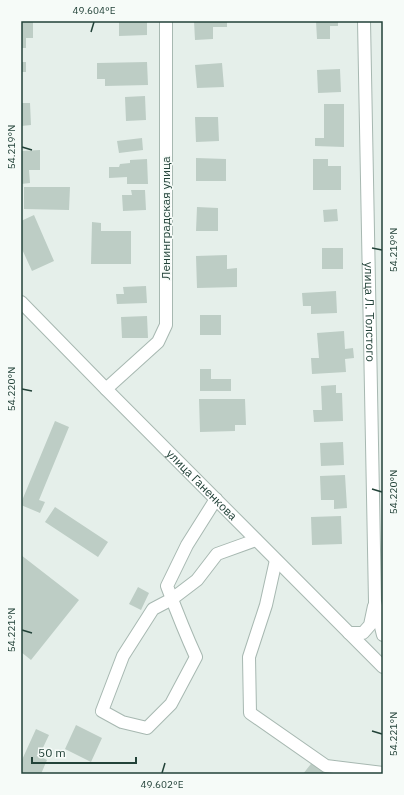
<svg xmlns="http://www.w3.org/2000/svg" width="404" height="795" font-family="'IBM Plex Sans',sans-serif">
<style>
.building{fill:#bdcdc5}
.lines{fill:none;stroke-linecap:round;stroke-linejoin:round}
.minor-casing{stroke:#a7b8b1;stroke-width:14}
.minor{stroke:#fff;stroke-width:12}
.ticks{fill:none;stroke:#224238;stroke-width:1.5}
.labels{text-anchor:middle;stroke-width:3;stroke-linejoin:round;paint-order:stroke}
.street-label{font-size:12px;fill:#224238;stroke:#f6fbf8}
.neatline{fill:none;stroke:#224238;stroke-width:1.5}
.ticks-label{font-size:10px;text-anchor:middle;fill:#224238}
</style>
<rect width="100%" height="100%" fill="#e5efea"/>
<path class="building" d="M21 21H33V38H26V48H21Z
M119 21H147V35L119 36Z
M194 21H227V27H213V39L195 40Z
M316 21H338V26H330V39H317Z
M21 62H26V72H21Z
M147 62 148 85 105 86V79H97V63Z
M222 63 224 87 197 88 195 65Z
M340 69 341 92 318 93 317 70Z
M145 96 146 120 126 121 125 97Z
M21 103H30L31 125 21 126Z
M324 104H344V147L315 146V138H324Z
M195 117H218L219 141 196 142Z
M142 138 143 150 119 153 117 141Z
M40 150V170H29L30 183 21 184V151Z
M196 158 226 159V181H196Z
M147 159 148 184H127V177L109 178V167H119L120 164 130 163V160Z
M313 159H328V166H341V190H313Z
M24 187H70L69 210 24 209Z
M131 190H145L146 210 123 211 122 195H132Z
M197 207 218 208V231H196Z
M337 209 338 221 324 222 323 210Z
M34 215 54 261 32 271 21 247V221Z
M92 222 101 223V231H131V264H91Z
M322 248H343V269H322Z
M227 255V269L237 268V287L197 288 196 256Z
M146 286 147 303 117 304 116 294H124L123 287Z
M336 291 337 313 311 314V306H303L302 293Z
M200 315H221V335H200Z
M147 316 148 338H122L121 317Z
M344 331 345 349 353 348 354 358 345 359 346 372 312 374 311 358H319L317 333Z
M200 369H211V379H231V391H200Z
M336 385V393H342L343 421 314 422 313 410H322L321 386Z
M199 399H245L246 425H235V431L200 432Z
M55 421 69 427 39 500 45 502 40 513 21 505V503Z
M343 442 344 465 321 466 320 443Z
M345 475 347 508 334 509V500H321L320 476Z
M55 507 108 542 98 557 45 522Z
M341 516 342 544 312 545 311 517Z
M21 555 79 600 31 660 21 652Z
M138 587 149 593 141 610 129 604Z
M76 725 102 738 91 762 65 749Z
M36 729 49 735 39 756 47 760 41 774H21V762Z
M314 760 331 774H303Z"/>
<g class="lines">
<defs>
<g id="minor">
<path id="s1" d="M364 21 375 602 383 635"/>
<path id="s2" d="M21 302 106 389 383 667"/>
<path d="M106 389 158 342 166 325V21"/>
<path d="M216 499 187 545 167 586C176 610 185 633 196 657L171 704 147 728 122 722 102 711 123 656 153 609 172 599 197 580 217 554 256 540"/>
<path d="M276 560 266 605 249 657 250 713 326 766 383 773"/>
<path d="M349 633H363L370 625 374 606"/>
</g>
</defs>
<use href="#minor" class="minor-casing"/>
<use href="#minor" class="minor"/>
</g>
<path class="ticks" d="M91 32 94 22M22 147 32 150M372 248 382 250M22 389 32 391M372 489 382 492M22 630 32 633M372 731 382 734M162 773 165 763"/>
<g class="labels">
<g class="street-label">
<text transform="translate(166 218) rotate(-90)" y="4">Ленинградская улица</text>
<text dy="4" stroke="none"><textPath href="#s1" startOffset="291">улица Л. Толстого</textPath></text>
<text dy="4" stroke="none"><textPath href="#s2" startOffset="257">улица Ганенкова</textPath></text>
</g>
</g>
<rect width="404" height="795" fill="none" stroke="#f6fbf8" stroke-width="44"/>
<path d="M32 757v6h104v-6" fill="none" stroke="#224238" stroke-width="2"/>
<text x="38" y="757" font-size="12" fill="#224238" stroke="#f6fbf8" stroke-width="3" paint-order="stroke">50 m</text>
<rect x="22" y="22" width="360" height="751" class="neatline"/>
<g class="ticks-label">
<text x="94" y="14">49.604°E</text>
<text transform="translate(11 147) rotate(-90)" y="4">54.219°N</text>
<text transform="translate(393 250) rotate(-90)" y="4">54.219°N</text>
<text transform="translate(11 389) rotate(-90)" y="4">54.220°N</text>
<text transform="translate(393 492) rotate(-90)" y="4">54.220°N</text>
<text transform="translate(11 630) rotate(-90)" y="4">54.221°N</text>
<text transform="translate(393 734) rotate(-90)" y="4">54.221°N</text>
<text x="162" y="788">49.602°E</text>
</g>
</svg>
